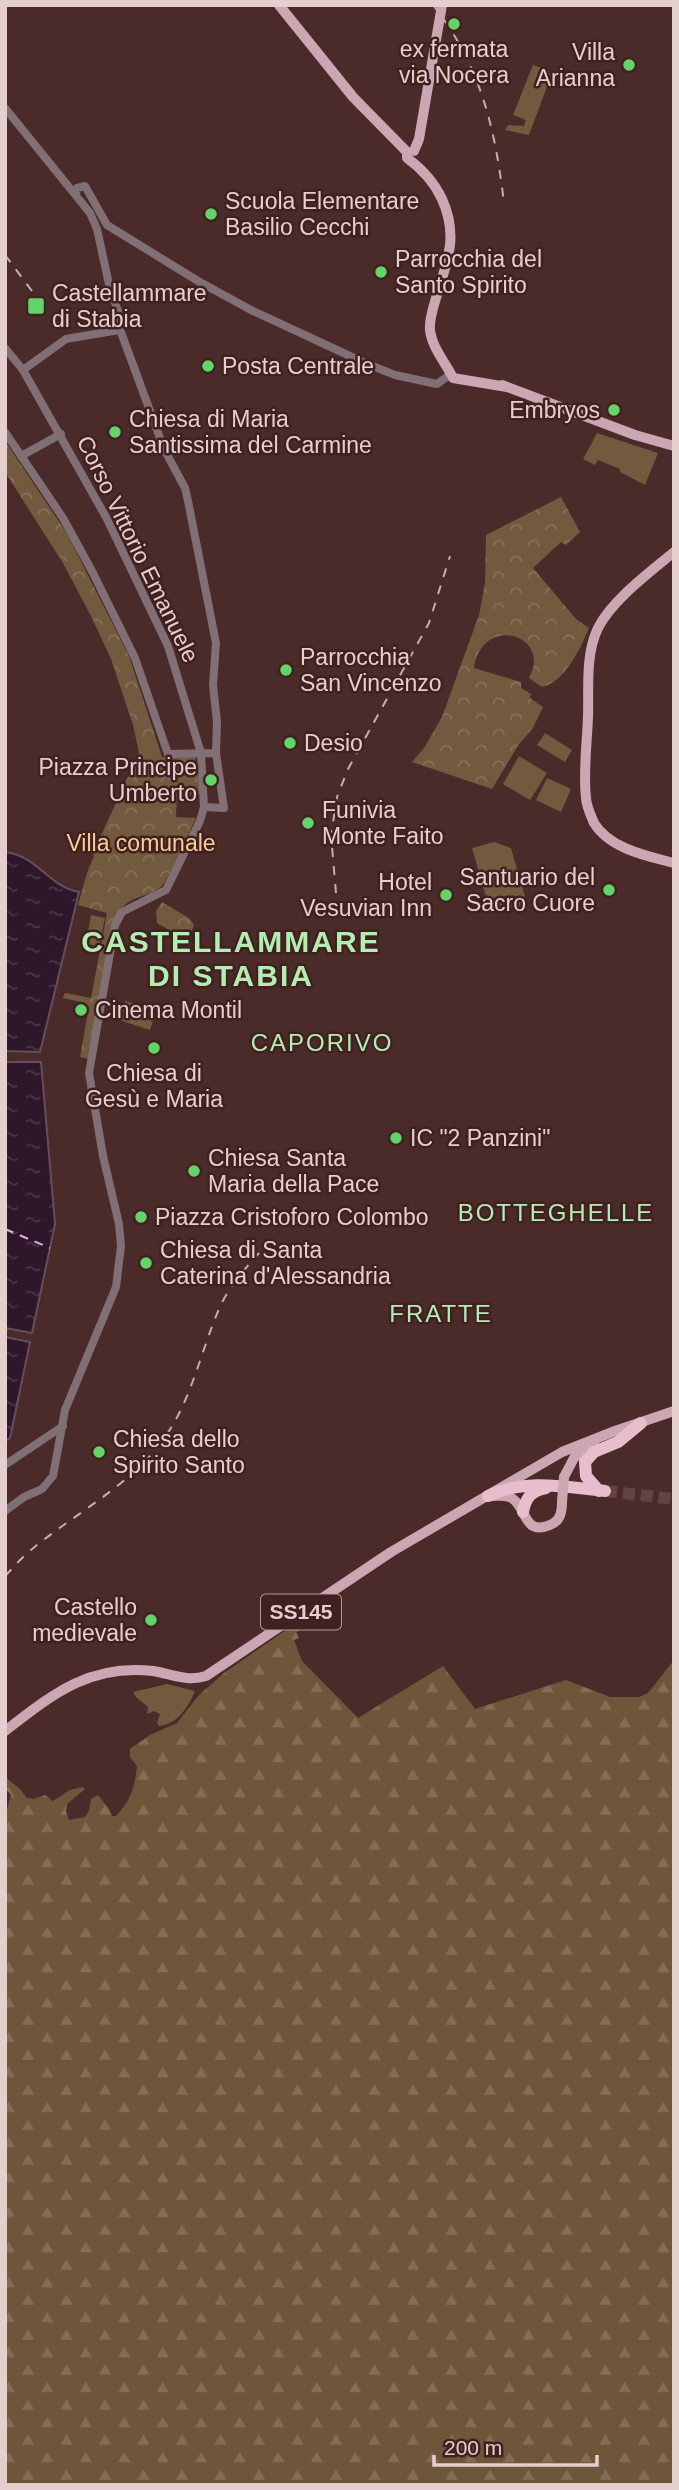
<svg xmlns="http://www.w3.org/2000/svg" width="679" height="2490" font-family="Helvetica,sans-serif">
<style>
.grass{fill:#725a3f}
.forest{fill:url(#forest-firs)}
.park{fill:url(#park-crowns)}
.water{fill:url(#water-ripples);stroke:#654e5c;stroke-width:2}
.lines{fill:none;stroke-linecap:round;stroke-linejoin:round}
.ferry{stroke:#e0add8;stroke-width:2;stroke-dasharray:9 7;stroke-linecap:butt}
.highway-tunnel{stroke:#624443;stroke-width:12;stroke-dasharray:12 6;stroke-linecap:butt}
.minor{stroke:#806f74;stroke-width:8}
.major{stroke:#cba7b3;stroke-width:10}
.highway{stroke:#e8bdcc;stroke-width:12}
.rail{stroke:#c5aead;stroke-width:2;stroke-dasharray:9 9;stroke-linecap:butt}
.major-bridge{stroke:#cba7b3;stroke-width:10}
.poi-dot{fill:#62d469;stroke:#402120;stroke-width:2.5}
.labels{text-anchor:middle;stroke-width:5;stroke-linejoin:round;paint-order:stroke}
.shield{fill:#402120;stroke:#b39b9a;stroke-width:2}
.shield-label{font-size:21px;font-weight:bold;fill:#e4cfce}
.poi-label{font-size:23px;fill:#e4cfce;stroke:#402120;text-anchor:start}
.street-label{font-size:23px;fill:#e4cfce;stroke:#402120}
.park-label{font-size:23px;fill:#f8cc99;stroke:#402120}
.neighbourhood-label{font-size:24px;letter-spacing:2px;fill:#b2edb2;stroke:#402120}
.district-label{font-size:30px;font-weight:bold;letter-spacing:2px;fill:#b2edb2;stroke:#402120}
</style>
<defs>
<pattern id="forest-firs" width="22" height="20" patternUnits="userSpaceOnUse" patternTransform="scale(1.75)"><rect width="22" height="20" fill="#6e563a"/><path d="M5 1l3.5 6h-7zM16 11l3.5 6h-7z" fill="#836d55"/></pattern>
<pattern id="park-crowns" width="20" height="18" patternUnits="userSpaceOnUse" patternTransform="scale(1.75)"><rect width="20" height="18" fill="#725a3f"/><path d="M2 6a3 3 0 1 1 6 0M12 15a3 3 0 1 1 6 0" fill="none" stroke="#86715a"/></pattern>
<pattern id="water-ripples" width="26" height="14" patternUnits="userSpaceOnUse" patternTransform="scale(1.75)"><rect width="26" height="14" fill="#2e162b"/><path d="M2 4q2-2 4 0t4 0M15 11q2-2 4 0t4 0" fill="none" stroke="#4c3749"/></pattern>
</defs>
<rect width="100%" height="100%" fill="#4b2b2a"/>
<path class="grass" d="M533 65 548 70 551 76 529 135 505 130 508 125 524 126 526 120 513 115Z
M597 433 658 453 645 485 620 472V469L598 460 595 465 583 459Z
M545 733 572 750 565 762 537 745Z
M519 756 547 773 530 800 503 784Z
M547 778 571 789 561 812 536 800Z
M494 842 511 848 527 904 491 914 472 848Z
M91 915 105 918 99 946 86 944Z
M125 1001 156 1010 150 1030 119 1020Z
M167 1684 195 1691C189 1706 177 1725 159 1726L157 1723 160 1714 154 1711 147 1714 148 1707 136 1697 133 1692Z"/>
<path class="forest" d="M309 1614 316 1621 296 1632 299 1638 294 1640 302 1661 358 1718 443 1666 475 1709 566 1680 610 1697H639L648 1693 674 1660V2485H5V1816L11 1795 5 1788V1777L20 1789 27 1798 34 1799 45 1795 53 1801 70 1790 82 1787 85 1789 67 1804 66 1811 69 1820 85 1817 89 1811 91 1799 98 1795 109 1809 112 1816H116C130 1801 135 1788 137 1766L130 1757V1749L150 1735 177 1723 199 1695 224 1673Z"/>
<path class="park" d="M5 441 66 532 129 656 162 757 195 756 201 795 177 794 176 817 196 818C186 839 177 864 164 883 151 902 126 889 114 922L89 1059 80 1057 88 1012 81 1002 63 998 65 993 91 998 107 913 78 905 87 873 94 856 93 853 139 753 133 725 111 659 91 616 63 563 5 472Z
M561 497 580 532 566 545 561 542 533 568 576 619 589 628C580 649 565 682 542 687L529 678C531 673 534 667 534 662 535 630 481 621 474 668L521 682V688L531 694 530 698 543 707 533 728 519 744 492 789 412 762 424 748 442 717 479 615 485 583 486 535Z
M162 902 189 918 194 925 190 935 183 938 157 923 156 911Z"/>
<path class="water" d="M5 852C38 856 49 887 79 892L40 1052 5 1051Z
M5 1062H41L55 1224 32 1333 5 1328Z
M5 1337 30 1342 10 1438 5 1441Z"/>
<g class="lines">
<path class="ferry" d="M5 1229 50 1248"/>
<path class="highway-tunnel" d="M605 1491 674 1499"/>
<path class="minor" d="M5 108 90 213 97 229 110 289 118 311 119 330 66 339 23 370
M76 194 77 188 85 186 107 225 198 281 251 310 365 363 395 375 437 384 451 374
M118 324 164 449 185 488 188 501 216 643 213 685 217 722 216 753
M5 348 23 370 107 519 168 646 201 753 204 807 200 821 166 890 122 912 115 925 89 1073 103 1156 119 1224 121 1246 116 1287 65 1410 53 1476 42 1489 24 1497 5 1511
M5 432 63 518 93 573 135 658 168 754 216 753 224 808 204 807
M21 456 61 434
M5 1465 63 1426"/>
<path class="major" d="M279 5 353 97 407 152
M414 151 419 139 442 5
M407 152V158C421 168 434 182 442 199 459 237 447 261 436 298 433 309 429 319 430 330 432 348 446 363 453 378L507 387
M502 385 635 435 674 446
M674 552C650 572 612 600 598 628 585 655 589 688 588 717 587 744 583 771 586 798 586 805 591 816 594 823 610 849 647 856 674 863
M564 1477 574 1458 594 1444
M491 1496C499 1496 507 1494 513 1499 527 1509 524 1536 550 1525 560 1521 562 1513 562 1502
M5 1731C53 1694 89 1664 153 1671 172 1674 187 1682 206 1676L391 1552 562 1452 615 1431 674 1411"/>
<path class="highway" d="M599 1491 586 1476 585 1462 594 1452 618 1442 641 1423
M488 1496C526 1478 565 1487 605 1491
M523 1512C526 1497 531 1491 546 1488"/>
<path class="rail" d="M433 5C481 66 495 128 504 203
M5 255 38 299
M336 893 331 835 337 797 348 769 429 623 450 556
M5 1576C14 1567 22 1557 31 1550 74 1514 128 1487 162 1441 191 1403 200 1353 219 1309 228 1288 244 1270 259 1253"/>
<path class="major-bridge" d="M562 1502 564 1477"/>
</g>
<g class="poi-dot">
<circle cx="454" cy="24" r="7"/>
<circle cx="629" cy="65" r="7"/>
<circle cx="211" cy="214" r="7"/>
<circle cx="381" cy="272" r="7"/>
<rect x="27" y="297" width="18" height="18" rx="3.5"/>
<circle cx="208" cy="366" r="7"/>
<circle cx="614" cy="410" r="7"/>
<circle cx="115" cy="432" r="7"/>
<circle cx="286" cy="670" r="7"/>
<circle cx="290" cy="743" r="7"/>
<circle cx="211" cy="780" r="7"/>
<circle cx="308" cy="823" r="7"/>
<circle cx="609" cy="890" r="7"/>
<circle cx="446" cy="895" r="7"/>
<circle cx="81" cy="1010" r="7"/>
<circle cx="154" cy="1048" r="7"/>
<circle cx="396" cy="1138" r="7"/>
<circle cx="194" cy="1171" r="7"/>
<circle cx="141" cy="1217" r="7"/>
<circle cx="146" cy="1263" r="7"/>
<circle cx="99" cy="1452" r="7"/>
<circle cx="151" cy="1620" r="7"/>
</g>
<g class="labels">
<rect class="shield" x="261" y="1594.5" width="80" height="35" rx="5"/>
<g class="shield-label">
<text x="301" y="1619">SS145</text>
</g>
<g class="poi-label">
<text x="454" y="57" text-anchor="middle">ex fermata<tspan x="454" dy="26">via Nocera</tspan></text>
<text x="615" y="60" text-anchor="end">Villa<tspan x="615" dy="26">Arianna</tspan></text>
<text x="225" y="209">Scuola Elementare<tspan x="225" dy="26">Basilio Cecchi</tspan></text>
<text x="395" y="267">Parrocchia del<tspan x="395" dy="26">Santo Spirito</tspan></text>
<text x="52" y="301">Castellammare<tspan x="52" dy="26">di Stabia</tspan></text>
<text x="222" y="374">Posta Centrale</text>
<text x="600" y="418" text-anchor="end">Embryos</text>
<text x="129" y="427">Chiesa di Maria<tspan x="129" dy="26">Santissima del Carmine</tspan></text>
<text x="300" y="665">Parrocchia<tspan x="300" dy="26">San Vincenzo</tspan></text>
<text x="304" y="751">Desio</text>
<text x="197" y="775" text-anchor="end">Piazza Principe<tspan x="197" dy="26">Umberto</tspan></text>
<text x="322" y="818">Funivia<tspan x="322" dy="26">Monte Faito</tspan></text>
<text x="595" y="885" text-anchor="end">Santuario del<tspan x="595" dy="26">Sacro Cuore</tspan></text>
<text x="432" y="890" text-anchor="end">Hotel<tspan x="432" dy="26">Vesuvian Inn</tspan></text>
<text x="95" y="1018">Cinema Montil</text>
<text x="154" y="1081" text-anchor="middle">Chiesa di<tspan x="154" dy="26">Gesù e Maria</tspan></text>
<text x="410" y="1146">IC "2 Panzini"</text>
<text x="208" y="1166">Chiesa Santa<tspan x="208" dy="26">Maria della Pace</tspan></text>
<text x="155" y="1225">Piazza Cristoforo Colombo</text>
<text x="160" y="1258">Chiesa di Santa<tspan x="160" dy="26">Caterina d'Alessandria</tspan></text>
<text x="113" y="1447">Chiesa dello<tspan x="113" dy="26">Spirito Santo</tspan></text>
<text x="137" y="1615" text-anchor="end">Castello<tspan x="137" dy="26">medievale</tspan></text>
</g>
<g class="street-label">
<text transform="translate(138 549) rotate(64)" y="8">Corso Vittorio Emanuele</text>
</g>
<g class="park-label">
<text x="141" y="851">Villa comunale</text>
</g>
<g class="neighbourhood-label">
<text x="322" y="1051">CAPORIVO</text>
<text x="556" y="1221">BOTTEGHELLE</text>
<text x="441" y="1322">FRATTE</text>
</g>
<g class="district-label">
<text x="231" y="952">CASTELLAMMARE<tspan x="231" dy="34">DI STABIA</tspan></text>
</g>
</g>
<rect width="679" height="2490" fill="none" stroke="#e4cfce" stroke-width="14"/>
<path d="M434 2455v10h163v-10" fill="none" stroke="#e4cfce" stroke-width="3.5"/>
<text x="444" y="2455" font-size="21" fill="#e4cfce" stroke="#402120" stroke-width="5" paint-order="stroke">200 m</text>
</svg>
